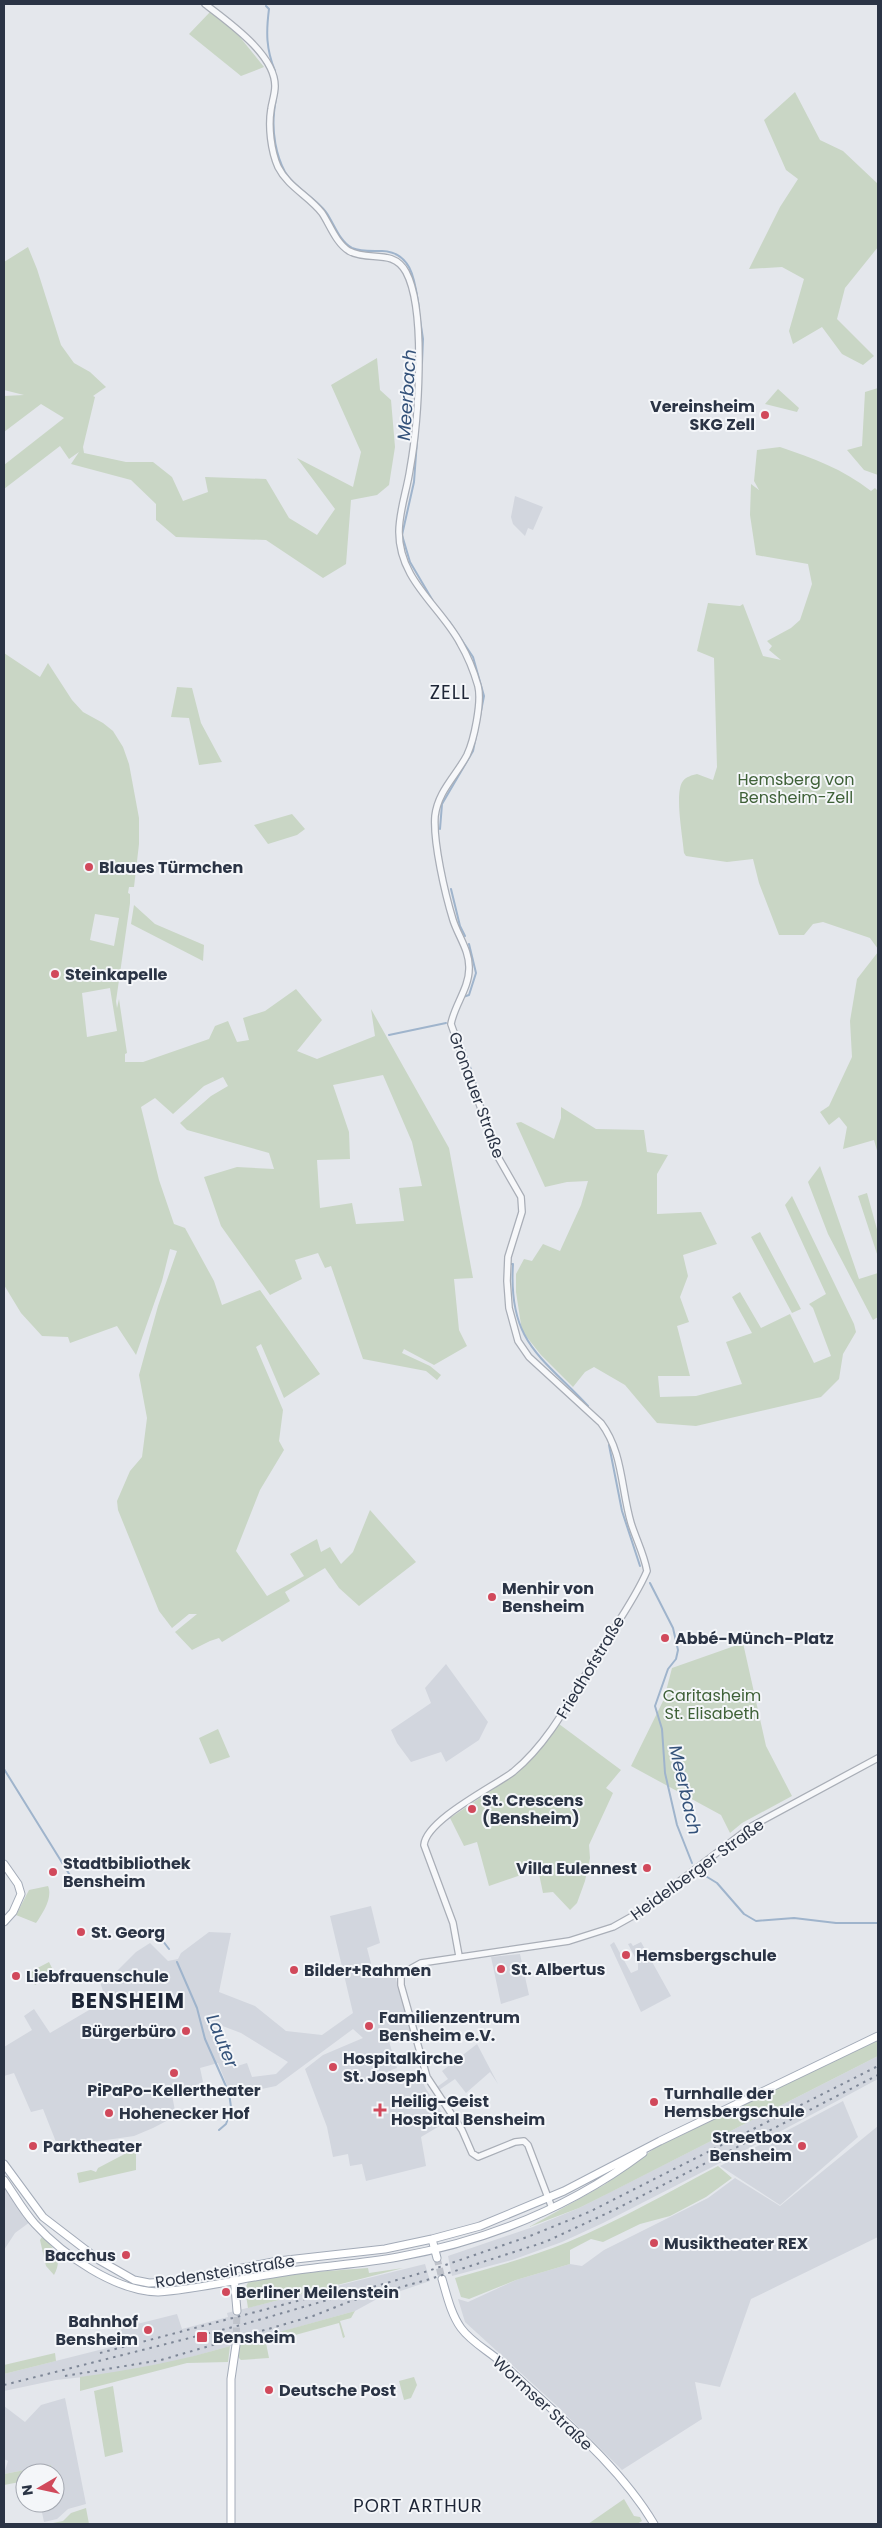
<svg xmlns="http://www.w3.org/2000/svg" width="882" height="2528" font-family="Poppins,sans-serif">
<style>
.built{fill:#d2d6de;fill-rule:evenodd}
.green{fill:#c9d6c5;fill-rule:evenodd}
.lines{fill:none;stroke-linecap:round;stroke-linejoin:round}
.stream{stroke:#9fb4cc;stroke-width:2}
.major-tunnel{stroke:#bfc3cb;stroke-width:7;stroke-dasharray:7 3.5;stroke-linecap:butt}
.minor-casing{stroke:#a9aeb7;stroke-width:8}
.major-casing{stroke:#a3abb8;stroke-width:9}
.minor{stroke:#f7f8fa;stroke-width:5.5}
.major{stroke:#fff;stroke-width:7}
.rail{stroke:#7d8696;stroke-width:2;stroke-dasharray:2.5 5;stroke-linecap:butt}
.poi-dot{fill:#d1495b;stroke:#f4f6f9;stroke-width:2}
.labels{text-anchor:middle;stroke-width:4;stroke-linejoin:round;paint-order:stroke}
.poi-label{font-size:16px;font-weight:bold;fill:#2b3445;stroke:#f4f6f9;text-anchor:start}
.park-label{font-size:16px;fill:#3f6138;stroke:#f4f6f9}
.street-label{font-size:16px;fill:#2b3445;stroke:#f4f6f9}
.water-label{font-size:18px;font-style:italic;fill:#34527a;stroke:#f4f6f9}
.neighbourhood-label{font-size:18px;letter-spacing:1px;fill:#1d2536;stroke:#f4f6f9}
.quarter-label{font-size:19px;letter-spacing:1px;fill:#1d2536;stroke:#f4f6f9}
.district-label{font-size:21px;font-weight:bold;letter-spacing:1px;fill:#1d2536;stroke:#f4f6f9}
</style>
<rect width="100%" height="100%" fill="#e4e7ec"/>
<path class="built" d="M515 496 543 507 533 530 528 528 525 536 513 524 511 517Z
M446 1664 488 1722 479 1740 446 1762 441 1752 411 1762 397 1743 391 1730 431 1703 425 1688Z
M371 1906 380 1943 367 1948 374 1975 387 1974V1971L393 1969 412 2033 388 2038 397 2068 391 2070 395 2083 419 2074 426 2089 448 2121 421 2137 426 2166 366 2181 362 2164 350 2166 348 2154 333 2157 327 2127 305 2069 323 2055 363 2038 353 2029 276 2086 231 2095 218 2063 200 2068 203 2082 172 2095 176 2116 153 2128 134 2136 58 2147 43 2109 31 2112 14 2073 4 2076V2047L32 2030 24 2016 34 2009 50 2033 106 2000 100 1982 111 1977 136 1952 150 1943 168 1961 178 1959 181 1953 209 1932 231 1933 219 1992 255 2006 286 2031 322 2035 353 2013 330 1916ZM212 2022 241 2033 288 2062 276 2074 252 2077 247 2063 234 2067Z
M614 1942 631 1973 638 1970V1963L628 1944 631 1943 633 1946 641 1942 671 1996 641 2012 610 1945Z
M520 1954 529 1995 501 2004 491 1957Z
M477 2044 498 2084 490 2072 466 2093 455 2079 439 2090 437 2087 448 2079 442 2071Z
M878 2056V2079L755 2145 603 2223 562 2242 512 2260 452 2276 448 2256 533 2227 579 2208Z
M843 2101 858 2137 780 2205 720 2166Z
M878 2126V2237L751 2299 720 2387 695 2382 702 2419 622 2470 556 2405 465 2322 458 2299 468 2302 516 2280 570 2264 582 2266 604 2250 708 2198 735 2178 780 2206Z
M4 2185 30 2222 15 2233 4 2250Z
M425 2264 430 2281 377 2299 355 2311 170 2363 120 2373 56 2380 4 2391V2374L123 2344 121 2328 177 2314 182 2329 228 2317 227 2313Z
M65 2398 86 2504 68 2509 57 2519 44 2522 40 2503H55V2473H53L51 2465 4 2474 8 2461 4 2459V2406L25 2422 41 2405Z"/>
<path class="green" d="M210 12 235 31 264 67 241 76 189 34Z
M795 92 820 140 843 151 878 184V247L845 288 837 319 874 356 863 365 842 354 822 327 793 344 789 331 804 279 782 267 749 269 780 207 798 179 786 170 764 120Z
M28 247 37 269 61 345 74 363 90 372 106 387 93 396 95 397 83 447 84 453 126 462H153L172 477 183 501 208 492 205 477 266 479 289 518 317 535 335 509 297 458 353 487 361 452 331 385 377 358 380 390 391 400 395 447 389 485 377 495 351 500 346 564 323 578 266 540 176 537 156 520V504L131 480 71 464 79 452 69 459 60 446 4 489V465L64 418 41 404 4 432V396L24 395 4 390V262Z
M878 388V475L864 470 847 450 862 446 865 392Z
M778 389 799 408 797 412 765 404Z
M780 447C813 458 843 469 871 491L875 488 878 491V949L870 938 823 922 813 924 804 935H779L759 883 753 859 727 862 686 856 684 853C683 838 674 792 683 781 686 777 692 775 697 774L713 780 717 767 714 658 697 651 708 603 740 606 743 604 763 656 781 660 769 650 772 646 767 641 791 628 800 620 812 584 808 564 756 555 750 515 751 484 759 490 754 481 757 450Z
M4 653 40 677 48 663 72 700 83 712 103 723 113 731 123 747 129 764 139 818V844L134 887H129L128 893 130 894V903L116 1001 117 1008 119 999 127 1053 125 1054V1062H143L209 1039 215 1026 228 1021 237 1042 249 1040 243 1018 265 1011 296 989 322 1020 297 1051 317 1059 375 1036 371 1009 449 1148 473 1278 454 1279 459 1330 467 1346 434 1365 404 1349 402 1353 430 1366 441 1375 437 1380 426 1371 363 1359 331 1266 325 1268 318 1253 295 1260 302 1279 270 1295 221 1226 204 1177 237 1167 274 1169 269 1153 187 1130 180 1123 211 1096 228 1086 223 1077 204 1086 173 1114 155 1098 141 1107 159 1180 174 1224 185 1228 214 1281 222 1305 260 1290 320 1374 284 1398 261 1344 256 1347 283 1410 279 1441 284 1450 260 1490 236 1551 267 1596 304 1576 290 1554 317 1539 321 1552 330 1547 341 1564 353 1552 370 1510 416 1562 359 1606 339 1588 325 1568 285 1592 290 1601 222 1642 219 1638 210 1641 192 1650 175 1632 197 1614H189L172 1628 159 1611 118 1510 117 1501 130 1471 142 1457 147 1418 139 1375 158 1306 177 1251 170 1249 162 1281 136 1355 117 1326 70 1343 68 1337 42 1336 21 1313 4 1285ZM95 914 119 918 114 946 90 940ZM110 988 117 1031 87 1037 82 993ZM383 1075 412 1142 422 1186 399 1188 404 1221 356 1224 352 1203 320 1208 317 1160 350 1159 349 1132 333 1085Z
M177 687 192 688 201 723 222 762 199 765 189 718 171 717Z
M292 814 305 829 297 835 268 844 254 825Z
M134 905 155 924 204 945 203 961 131 924Z
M878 952V1154L874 1140 843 1149 847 1127 839 1117 829 1125 820 1112 829 1106 852 1057 850 1021 857 979Z
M561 1107 596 1129 644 1130 647 1152 668 1155 657 1174V1214L701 1212 717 1244 683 1255 688 1276 680 1297 689 1322 677 1326 690 1376H658L660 1397 696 1396 742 1384 726 1342 752 1333 732 1297 740 1292 761 1328 790 1314 814 1363 831 1356 813 1308 809 1304 826 1294 785 1205 792 1196 854 1324 856 1332 843 1354 839 1379 821 1397 696 1426 657 1423 625 1385 594 1367 585 1372 573 1387 541 1355 522 1331 516 1292V1274L524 1259 532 1261 543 1244 560 1251 581 1205 588 1181 567 1182 545 1187 516 1123 521 1122 554 1139 561 1118Z
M820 1166 859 1279 878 1273V1317L873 1320 828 1234 808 1182Z
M867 1193 878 1233V1257L858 1196Z
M760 1232 801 1309 792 1313 751 1237Z
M743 1643 766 1746 792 1796 742 1823 730 1833 721 1815 631 1766 664 1699 672 1668Z
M559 1724 621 1770 606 1788 613 1793 589 1845 590 1858 585 1881 577 1903 570 1910 553 1892 543 1893 538 1869 489 1886 477 1842 464 1846 450 1818 502 1783 530 1761Z
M218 1729 230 1757 210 1764 199 1738Z
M48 1886C53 1897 43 1913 36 1923L16 1915 29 1890Z
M49 1962 55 1974 35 1985 28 1973Z
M878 2039V2056L609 2193 579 2208 529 2227 604 2185 655 2148Z
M136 2148V2170L79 2183 77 2173 91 2170 96 2172 98 2168Z
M718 2166 732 2178 706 2197 670 2216 640 2224 603 2242 591 2239 570 2250V2264L516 2280 469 2299 461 2297 455 2278C493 2267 532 2257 568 2242 620 2220 669 2192 718 2166Z
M42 2237C55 2248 63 2259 54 2275L46 2266 40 2240Z
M368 2268 369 2273 403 2268 248 2308 245 2289 249 2280 288 2274Z
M355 2311 351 2318 340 2321 345 2337 343 2338 339 2323 266 2343 269 2358 241 2360 238 2357 240 2343Z
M230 2346 228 2362 187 2363 80 2391V2377C132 2370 180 2361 230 2346Z
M55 2353 56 2361 4 2374V2365Z
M414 2377 417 2385 411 2398 404 2400 399 2381Z
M113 2386 123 2452 105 2457 94 2391Z
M51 2465 53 2473H25V2481L4 2485V2474Z
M624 2499 634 2516 640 2517 642 2521 637 2524H588Z
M86 2508 89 2524H48L63 2521 71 2513Z"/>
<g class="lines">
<path class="stream" d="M266 6 269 9C266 32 266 49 275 71
M276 76C279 89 275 100 274 113 272 133 276 155 285 172 294 188 315 197 326 212 334 223 339 241 352 248 361 252 373 251 382 251 414 252 415 285 419 308
M419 313 423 339 422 363
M419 413 414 482 402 535 410 562 433 601
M440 829 442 804 473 751 484 696 473 657 449 621
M451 889 460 926 465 936
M463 997 469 995 476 973 469 944
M389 1035 446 1023
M460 1037 484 1108
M511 1264H513C508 1342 541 1356 588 1406
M609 1445 622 1511 640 1566
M650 1583 673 1628 678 1650 676 1659 668 1669 655 1706 662 1729 665 1773 677 1825 692 1863
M4 1769 71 1877
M699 1872 717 1883 744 1914 756 1921 794 1918 836 1923H878
M153 1928 169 1949
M177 1962 197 2008 205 2039 229 2093 231 2107 229 2116 226 2124 219 2130"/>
<path class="major-tunnel" d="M437 2258 442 2279
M236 2345 237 2311"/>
<defs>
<path id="minor" d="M205 4C228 22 275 54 275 86 275 94 272 102 271 109 268 127 271 151 278 167 288 187 309 196 322 213 330 225 336 243 349 251 368 262 393 248 406 272 427 311 418 425 410 469 407 490 399 511 399 532 399 580 440 606 460 643 467 655 474 672 478 686 482 702 474 740 467 755 456 776 438 791 435 816 433 842 445 894 453 920 458 936 470 951 469 969 469 988 454 1006 451 1024L498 1157 521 1197 522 1212 508 1257 507 1281 509 1308 518 1341 529 1357 601 1423C623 1452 621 1489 631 1523 636 1539 644 1554 647 1571 635 1599 615 1626 599 1652 573 1694 551 1741 513 1772 493 1787 426 1820 424 1845L453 1923 459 1956
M552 2208 528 2145 524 2141 515 2142 478 2157 472 2153 462 2130 427 2077 401 1985V1974L421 1963 569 1941 613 1927 638 1913 752 1826 878 1758"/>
<path id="major" d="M4 1864 18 1884 21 1894 13 1912 4 1922
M4 2164 43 2217 99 2260 134 2280 149 2283 169 2282 278 2261 385 2249 432 2239 480 2226 564 2191 660 2141 878 2036
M4 2180C14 2194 23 2211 35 2224 63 2255 115 2291 158 2292 200 2289 243 2278 285 2272 322 2266 360 2264 398 2257 486 2241 571 2207 643 2153
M432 2239 437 2258
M234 2276 237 2311
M442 2279C447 2296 451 2314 461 2328 472 2343 489 2351 502 2363 554 2413 617 2462 654 2524
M231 2524V2379L236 2345"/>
</defs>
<use href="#minor" class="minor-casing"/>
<use href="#major" class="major-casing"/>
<use href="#minor" class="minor"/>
<use href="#major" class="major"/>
<path class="rail" d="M100 2353 335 2291
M65 2376 161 2360 313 2316 351 2301 430 2279 545 2242 614 2210 878 2075
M4 2385 241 2325 428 2271 530 2236 589 2212 878 2066"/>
</g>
<g class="poi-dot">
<circle cx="765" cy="415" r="5"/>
<circle cx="89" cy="867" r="5"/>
<circle cx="55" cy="974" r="5"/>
<circle cx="492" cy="1597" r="5"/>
<circle cx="665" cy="1638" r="5"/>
<circle cx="472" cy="1809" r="5"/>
<circle cx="647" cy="1868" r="5"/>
<circle cx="53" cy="1872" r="5"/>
<circle cx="81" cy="1932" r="5"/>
<circle cx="626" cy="1955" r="5"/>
<circle cx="501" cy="1969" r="5"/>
<circle cx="294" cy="1970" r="5"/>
<circle cx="16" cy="1976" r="5"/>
<circle cx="369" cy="2026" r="5"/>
<circle cx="186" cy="2031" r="5"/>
<circle cx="333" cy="2067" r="5"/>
<circle cx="174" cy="2073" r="5"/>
<circle cx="654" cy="2102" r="5"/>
<path d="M377.5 2102.5h5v5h5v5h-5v5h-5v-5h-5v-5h5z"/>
<circle cx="109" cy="2113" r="5"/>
<circle cx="33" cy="2146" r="5"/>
<circle cx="802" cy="2146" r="5"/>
<circle cx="654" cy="2243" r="5"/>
<circle cx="126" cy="2255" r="5"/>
<circle cx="226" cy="2292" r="5"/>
<circle cx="148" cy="2330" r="5"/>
<rect x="196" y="2331" width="12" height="12" rx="2.5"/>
<circle cx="269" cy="2390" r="5"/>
</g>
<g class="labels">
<g class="poi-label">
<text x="755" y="412" text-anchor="end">Vereinsheim<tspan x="755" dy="18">SKG Zell</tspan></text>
<text x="99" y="873">Blaues Türmchen</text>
<text x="65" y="980">Steinkapelle</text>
<text x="502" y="1594">Menhir von<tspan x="502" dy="18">Bensheim</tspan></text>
<text x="675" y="1644">Abbé-Münch-Platz</text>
<text x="482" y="1806">St. Crescens<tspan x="482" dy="18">(Bensheim)</tspan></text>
<text x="63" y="1869">Stadtbibliothek<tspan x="63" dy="18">Bensheim</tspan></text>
<text x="637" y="1874" text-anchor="end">Villa Eulennest</text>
<text x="91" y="1938">St. Georg</text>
<text x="636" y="1961">Hemsbergschule</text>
<text x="511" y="1975">St. Albertus</text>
<text x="304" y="1976">Bilder+Rahmen</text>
<text x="26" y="1982">Liebfrauenschule</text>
<text x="379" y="2023">Familienzentrum<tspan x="379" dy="18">Bensheim e.V.</tspan></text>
<text x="176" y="2037" text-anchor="end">Bürgerbüro</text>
<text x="343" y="2064">Hospitalkirche<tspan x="343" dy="18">St. Joseph</tspan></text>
<text x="174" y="2096" text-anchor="middle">PiPaPo-Kellertheater</text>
<text x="664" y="2099">Turnhalle der<tspan x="664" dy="18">Hemsbergschule</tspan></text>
<text x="391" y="2107">Heilig-Geist<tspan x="391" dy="18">Hospital Bensheim</tspan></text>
<text x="119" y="2119">Hohenecker Hof</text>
<text x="792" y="2143" text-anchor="end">Streetbox<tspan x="792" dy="18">Bensheim</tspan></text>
<text x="43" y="2152">Parktheater</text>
<text x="664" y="2249">Musiktheater REX</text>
<text x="116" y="2261" text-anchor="end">Bacchus</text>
<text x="236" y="2298">Berliner Meilenstein</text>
<text x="138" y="2327" text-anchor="end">Bahnhof<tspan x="138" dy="18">Bensheim</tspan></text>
<text x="213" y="2343">Bensheim</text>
<text x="279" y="2396">Deutsche Post</text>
</g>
<g class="park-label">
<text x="796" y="785">Hemsberg von<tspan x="796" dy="18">Bensheim-Zell</tspan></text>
<text x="712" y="1701">Caritasheim<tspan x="712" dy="18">St. Elisabeth</tspan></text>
</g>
<g class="street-label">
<text transform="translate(477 1095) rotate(70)" y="6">Gronauer Straße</text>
<text transform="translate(590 1667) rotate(-59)" y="6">Friedhofstraße</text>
<text transform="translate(697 1869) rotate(-36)" y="6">Heidelberger Straße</text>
<text transform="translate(225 2271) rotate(-9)" y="6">Rodensteinstraße</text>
<text transform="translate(543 2403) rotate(43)" y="6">Wormser Straße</text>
</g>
<g class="water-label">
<text transform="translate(407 395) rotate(-86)" y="6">Meerbach</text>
<text transform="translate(685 1790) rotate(77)" y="6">Meerbach</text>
<text transform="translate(222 2041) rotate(68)" y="6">Lauter</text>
</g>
<g class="neighbourhood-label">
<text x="418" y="2512">PORT ARTHUR</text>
</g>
<g class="quarter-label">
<text x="450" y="699">ZELL</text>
</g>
<g class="district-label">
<text x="128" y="2008">BENSHEIM</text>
</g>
</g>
<rect width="882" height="2528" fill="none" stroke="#2b3445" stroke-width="10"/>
<g transform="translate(40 2488) rotate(261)"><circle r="24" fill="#f4f6f9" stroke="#a4a8b1"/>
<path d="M0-4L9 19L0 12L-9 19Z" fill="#d1495b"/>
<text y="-8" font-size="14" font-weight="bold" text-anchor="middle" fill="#2b3445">N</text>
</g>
</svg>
